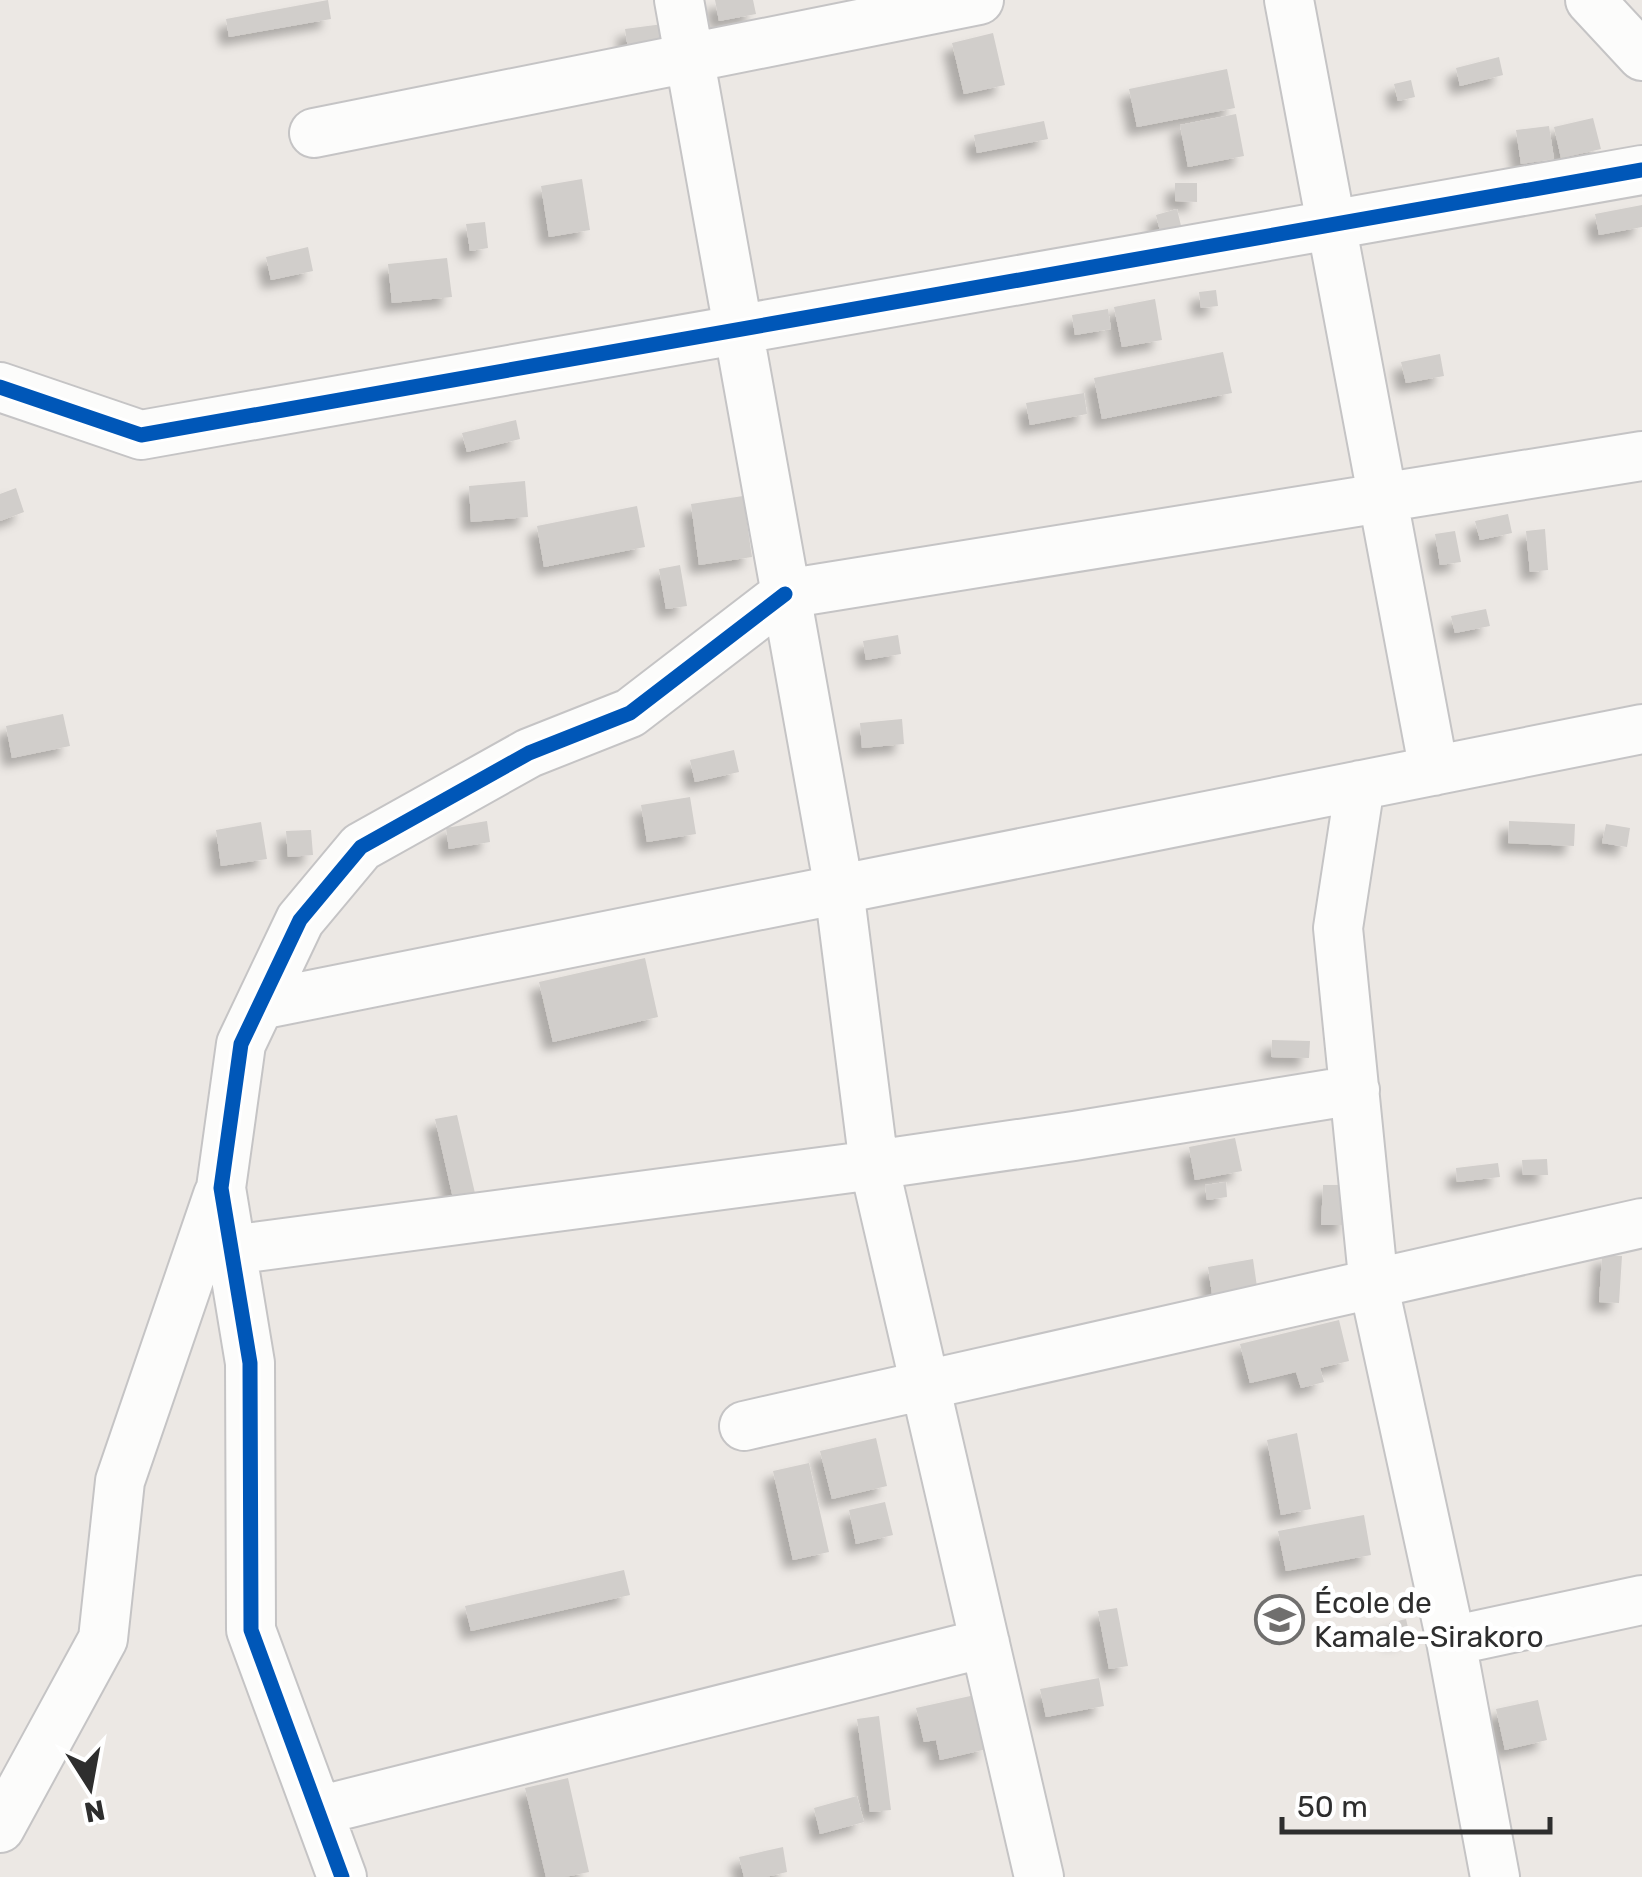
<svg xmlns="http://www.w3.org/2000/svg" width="1642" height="1877" font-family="Rubik,sans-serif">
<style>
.building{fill:#d1cecb;filter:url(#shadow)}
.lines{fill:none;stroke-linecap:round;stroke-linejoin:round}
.minor-casing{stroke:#c5c4c5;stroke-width:52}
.minor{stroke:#fcfcfb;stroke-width:48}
.cycleway-casing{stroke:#fff;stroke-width:21}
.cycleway{stroke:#0057b8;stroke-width:15}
.labels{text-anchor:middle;stroke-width:10;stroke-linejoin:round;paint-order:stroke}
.poi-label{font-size:30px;fill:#2e2e2e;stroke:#fff;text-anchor:start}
</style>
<defs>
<filter id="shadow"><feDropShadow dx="-9" dy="9" stdDeviation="5" flood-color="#0004"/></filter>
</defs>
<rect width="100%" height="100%" fill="#ece8e4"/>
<path class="building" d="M328 0 331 19 229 37 226 19Z
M715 0H753L756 14 719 21Z
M663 24 666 44 628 49 625 29Z
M993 33 1005 85 964 94 952 43Z
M1499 57 1503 75 1460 86 1456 68Z
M1227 69 1235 108 1137 127 1129 89Z
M1411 80 1415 97 1398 101 1394 84Z
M1236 114 1244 156 1188 167 1180 125Z
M1593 118 1601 149 1561 158 1554 127Z
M1044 121 1048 139 977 153 974 135Z
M1549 126 1554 159 1521 164 1516 130Z
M582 179 590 230 549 237 541 186Z
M1175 183H1197V202L1175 201Z
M1642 205V227L1599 235 1595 214Z
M1177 209 1182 230 1161 235 1156 215Z
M485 222 488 248 470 251 466 224Z
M308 247 313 271 271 280 266 257Z
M447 258 452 297 392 303 388 264Z
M1216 290 1218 306 1201 308 1199 292Z
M1155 299 1162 340 1122 347 1114 307Z
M1108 309 1111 329 1075 335 1072 315Z
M1223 352 1232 393 1102 419 1094 378Z
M1440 354 1444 376 1406 383 1401 362Z
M1084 393 1087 414 1030 425 1026 403Z
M516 420 520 439 467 452 462 433Z
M525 481 528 517 471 522 469 486Z
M16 488 24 512 0 521V494Z
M743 496 752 557 699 565 691 504Z
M637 506 645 547 544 567 537 526Z
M1508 514 1512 533 1480 540 1475 521Z
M1545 529 1548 570 1530 572 1526 531Z
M1455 531 1461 562 1440 565 1435 534Z
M680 565 687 606 666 609 659 569Z
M1486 609 1490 626 1455 633 1451 616Z
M898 635 901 654 866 660 863 641Z
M63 714 70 746 12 758 6 726Z
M902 719 904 744 862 748 860 723Z
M734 750 739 772 695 782 690 760Z
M690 797 696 834 647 842 641 805Z
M487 821 490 842 449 849 446 828Z
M1509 821 1575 824 1574 846 1508 843Z
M261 822 267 859 221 866 216 830Z
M1606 824 1630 828 1627 847 1602 843Z
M311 830 313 855 288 857 286 831Z
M645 958 658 1017 553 1042 539 982Z
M1272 1040 1310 1041 1309 1058 1271 1057Z
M457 1115 477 1202 455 1207 435 1119Z
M1235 1138 1242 1171 1195 1180 1189 1147Z
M1547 1159 1548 1175H1523L1522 1160Z
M1498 1163 1500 1177 1457 1182 1456 1168Z
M1226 1182 1227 1197 1207 1200 1205 1185Z
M1323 1185H1348L1347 1225H1321Z
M1602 1255 1622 1256 1619 1303 1599 1302Z
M1253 1259 1257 1287 1212 1294 1208 1267Z
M1339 1320 1349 1361 1320 1368 1324 1382 1301 1388 1296 1372 1250 1383 1240 1344Z
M1297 1433 1311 1509 1281 1515 1267 1440Z
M876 1438 887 1486 832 1499 820 1451Z
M809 1463 829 1552 793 1560 773 1471Z
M885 1502 893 1535 856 1544 849 1510Z
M1364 1515 1371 1555 1286 1571 1278 1531Z
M624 1570 630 1595 471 1631 465 1606Z
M1117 1608 1128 1666 1109 1669 1098 1611Z
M1406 1619 1410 1636 1393 1640 1389 1623Z
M1099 1678 1104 1706 1046 1717 1040 1689Z
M975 1695 987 1749 940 1760 936 1740 924 1742 916 1708Z
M1538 1700 1547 1740 1505 1750 1496 1709Z
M879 1716 891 1810 870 1812 857 1719Z
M568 1778 589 1872 565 1877H546L525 1788Z
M857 1796 864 1822 820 1834 814 1808Z
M783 1847 787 1872 766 1877H744L739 1857Z"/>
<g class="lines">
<defs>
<path id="minor" d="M679 0 839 889 874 1165 1039 1877
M1289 0 1434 771
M1590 0 1642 56
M314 133 979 0
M0 387 141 435 1642 170
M1360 785 1338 928 1374 1287 1451 1641 1495 1877
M260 1005 1642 729
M231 1250 874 1165 1074 1136 1355 1090
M744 1426 1642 1223
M1451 1641 1642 1600
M318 1811 985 1643
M0 1828 103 1639 120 1481 218 1195
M342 1877 251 1630 250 1363 221 1188 241 1044 300 920 361 847 529 753 630 713 785 594 1642 456"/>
</defs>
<use href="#minor" class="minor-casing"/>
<use href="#minor" class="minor"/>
<defs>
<path id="cycleway" d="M0 387 141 435 1642 170
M342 1877 251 1630 250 1363 221 1188 241 1044 300 920 361 847 529 753 630 713 785 594"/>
</defs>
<use href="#cycleway" class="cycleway-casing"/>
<use href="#cycleway" class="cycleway"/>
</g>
<defs>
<symbol id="school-ring" viewBox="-11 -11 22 22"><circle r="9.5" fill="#fff" stroke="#706f6e" stroke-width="1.5"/><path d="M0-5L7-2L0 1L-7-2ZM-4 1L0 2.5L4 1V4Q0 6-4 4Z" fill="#706f6e"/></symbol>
</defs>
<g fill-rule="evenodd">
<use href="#school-ring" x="1252" y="1592" width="55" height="55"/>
</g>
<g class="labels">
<g class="poi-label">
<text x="1314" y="1613">École de<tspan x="1314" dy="34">Kamale-Sirakoro</tspan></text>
</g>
</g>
<g transform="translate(90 1787) rotate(169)" stroke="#ffffff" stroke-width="8" paint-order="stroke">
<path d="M0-8L18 38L0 25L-18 38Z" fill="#2e2e2e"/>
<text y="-15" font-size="28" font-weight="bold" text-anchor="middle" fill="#2e2e2e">N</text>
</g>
<path d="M1282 1817v15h268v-15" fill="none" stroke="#2e2e2e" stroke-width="5"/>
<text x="1297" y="1817" font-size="30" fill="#2e2e2e" stroke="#ffffff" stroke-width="8" paint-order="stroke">50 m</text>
</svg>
